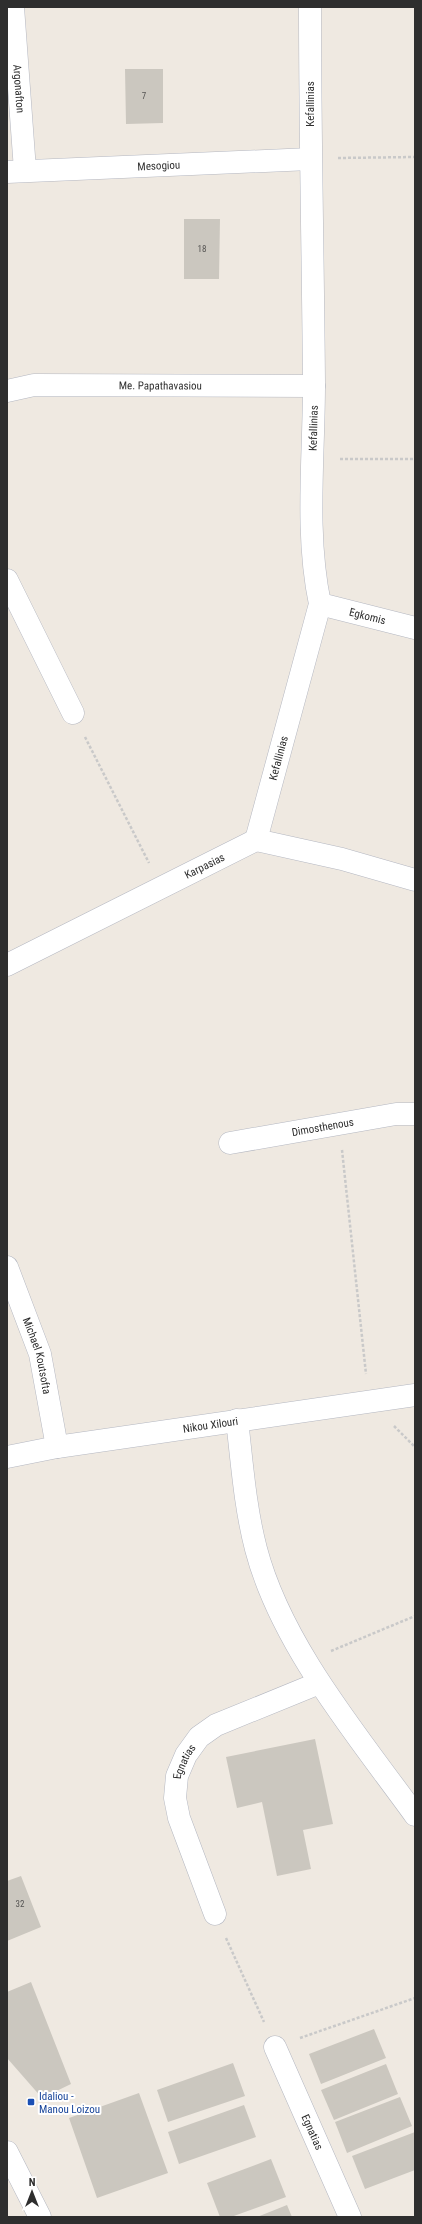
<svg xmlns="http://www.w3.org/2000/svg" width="422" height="2224" font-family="'Roboto Condensed',sans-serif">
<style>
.building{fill:#cbc7bf}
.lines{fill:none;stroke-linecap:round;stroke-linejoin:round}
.street-casing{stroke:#b4b7c1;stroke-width:23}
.secondary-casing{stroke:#b4b7c1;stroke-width:23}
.path{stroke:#c9c9c9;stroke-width:2.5;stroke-dasharray:3 2;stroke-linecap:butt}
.street{stroke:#fff;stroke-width:22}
.secondary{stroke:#fff;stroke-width:22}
.transit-dot{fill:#1a4fb4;stroke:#fff;stroke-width:1.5}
.labels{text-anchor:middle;stroke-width:4;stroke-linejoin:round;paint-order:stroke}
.number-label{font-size:9px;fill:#555452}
.street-label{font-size:11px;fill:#2e2e2e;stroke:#fff}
.transit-label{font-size:11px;fill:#164399;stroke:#fff;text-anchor:start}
</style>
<rect width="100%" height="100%" fill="#efe9e1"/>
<path class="building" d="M125 69H163V123L126 124Z
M184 219H220L219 279H184Z
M315 1739 333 1824 303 1830 311 1869 277 1876 262 1802 237 1808 226 1757Z
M21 1876 41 1927 7 1941V1881Z
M31 1982 71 2084 42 2098 7 2058V1992Z
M374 2029 386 2058 321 2084 309 2054Z
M233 2063 245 2096 168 2122 157 2090Z
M386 2064 398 2094 334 2120 321 2090Z
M139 2093 168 2173 97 2198 69 2118Z
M400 2097 412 2126 347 2153 335 2122Z
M244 2105 256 2137 179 2164 168 2132Z
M415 2132V2170L365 2189 352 2156Z
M271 2159 286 2197 231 2217H220L207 2183Z
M287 2205 292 2217H257Z"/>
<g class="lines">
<defs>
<g id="street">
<path id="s1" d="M13 7 25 170"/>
<path id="s2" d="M7 172 310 159"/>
<path id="s3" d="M7 391 34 385 314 386"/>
<path d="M7 580 73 713"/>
<path id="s4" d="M320 604 415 628"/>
<path id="s5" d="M256 840 320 604C305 533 314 457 314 384 313 259 310 133 310 7"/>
<path id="s6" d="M7 965 256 840 342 859 415 880"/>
<path id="s7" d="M230 1143 396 1114H415"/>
<path id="s8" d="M7 1267 40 1354 57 1447"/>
<path d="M237 1420C242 1463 245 1507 256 1549 281 1645 358 1736 415 1815"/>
<path id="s9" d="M7 1457 57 1447 415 1395"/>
<path id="s10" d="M215 1914 179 1818 175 1798 177 1776 186 1755 199 1737 216 1725 319 1683"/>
<path id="s11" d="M275 2047 350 2217"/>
</g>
<path id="secondary" d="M7 2152 40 2217"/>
</defs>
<use href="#street" class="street-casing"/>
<use href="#secondary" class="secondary-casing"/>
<path class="path" d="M338 158 415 157
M340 459H415
M85 737 149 863
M342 1150 366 1374
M394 1426 415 1447
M331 1651 415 1616
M226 1938 264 2022
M300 2038 415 1998"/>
<use href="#street" class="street"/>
<use href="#secondary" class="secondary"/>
</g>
<rect class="transit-dot" x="27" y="2098" width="8" height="8" rx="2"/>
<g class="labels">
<g class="number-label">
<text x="144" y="99">7</text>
<text x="202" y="252">18</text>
<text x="20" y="1907">32</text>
</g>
<g class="street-label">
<text dy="4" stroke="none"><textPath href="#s1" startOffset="82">Argonafton</textPath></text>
<text transform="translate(310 104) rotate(-90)" y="4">Kefallinias</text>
<text dy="4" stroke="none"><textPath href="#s2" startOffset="152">Mesogiou</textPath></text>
<text dy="4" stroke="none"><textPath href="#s3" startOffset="154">Me. Papathavasiou</textPath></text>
<text dy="4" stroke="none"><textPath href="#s5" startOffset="421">Kefallinias</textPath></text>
<text dy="4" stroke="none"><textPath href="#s4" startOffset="49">Egkomis</textPath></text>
<text dy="4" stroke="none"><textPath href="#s5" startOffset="85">Kefallinias</textPath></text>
<text dy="4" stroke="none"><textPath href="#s6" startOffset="221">Karpasias</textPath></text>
<text dy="4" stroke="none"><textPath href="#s7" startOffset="94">Dimosthenous</textPath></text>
<text dy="4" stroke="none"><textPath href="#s8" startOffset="94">Michael Koutsofta</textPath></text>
<text dy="4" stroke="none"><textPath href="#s9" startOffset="206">Nikou Xilouri</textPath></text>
<text dy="4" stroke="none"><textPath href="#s10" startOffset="161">Egnatias</textPath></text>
<text dy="4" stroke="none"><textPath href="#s11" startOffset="93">Egnatias</textPath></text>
</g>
<g class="transit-label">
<text x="39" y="2100">Idaliou -<tspan x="39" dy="13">Manou Loizou</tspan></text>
</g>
</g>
<rect width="422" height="2224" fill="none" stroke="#2e2e2e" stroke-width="16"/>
<g transform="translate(32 2192)" stroke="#ffffff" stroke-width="3" paint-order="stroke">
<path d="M0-3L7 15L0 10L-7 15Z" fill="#2e2e2e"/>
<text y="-6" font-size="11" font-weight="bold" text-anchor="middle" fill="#2e2e2e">N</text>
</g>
</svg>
